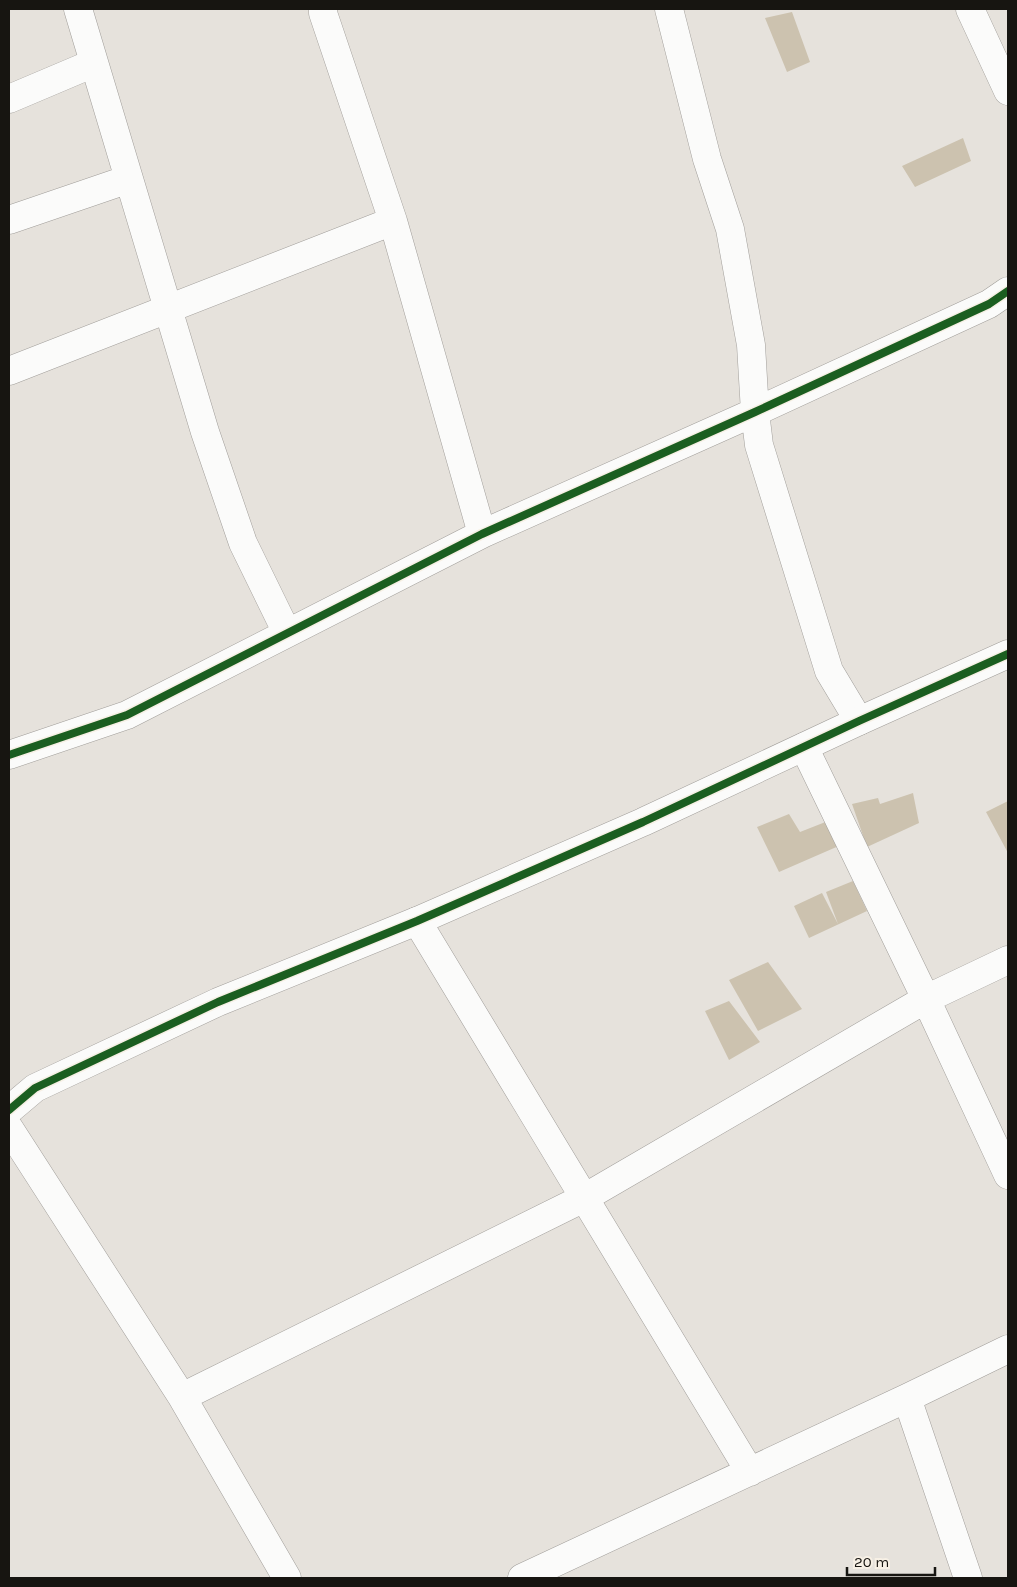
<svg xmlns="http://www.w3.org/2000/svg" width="1017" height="1587" font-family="Karla,sans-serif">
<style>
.building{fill:#ccc2af}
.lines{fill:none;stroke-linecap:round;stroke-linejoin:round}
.minor-casing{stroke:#a19e9a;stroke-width:29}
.tertiary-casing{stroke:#a19e9a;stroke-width:29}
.minor{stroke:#fbfbfa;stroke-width:28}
.tertiary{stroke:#fbfbfa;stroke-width:28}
.cycleway-casing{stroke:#f7f0e5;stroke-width:11}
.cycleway{stroke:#1b5e20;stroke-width:8}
</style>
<rect width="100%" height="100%" fill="#e6e2dc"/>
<path class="building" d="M792 12 810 62 787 72 765 18Z
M963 138 971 161 915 187 902 166Z
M913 793 919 823 867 847 852 804 878 798 880 804Z
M1008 801V853L986 812Z
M789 814 800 832 828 821 841 845 779 872 757 827Z
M853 881 867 911 809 938 794 906 822 893 838 924 826 892Z
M768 962 802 1009 758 1031 729 980Z
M729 1001 760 1042 729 1060 705 1011Z"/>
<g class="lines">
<defs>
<path id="minor" d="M78 9 205 432 243 543 287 633
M323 9V13L393 221 482 534
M669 9 707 159 730 229 751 345 755 412 759 445 829 671 859 721
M970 9 1008 91
M9 99 94 63
M9 220 129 179
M9 371 393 221
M804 747 926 999 1008 1175
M9 755 127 715 482 534 755 412 989 304 1008 291
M417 921 750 1472
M9 1128 182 1397 287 1578
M182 1397 584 1198 926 999 1008 960
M907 1398 968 1578
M522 1578 907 1398 1008 1349"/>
<path id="tertiary" d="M9 1110 35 1088 218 1002 417 921 643 822 859 721 1008 654"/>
</defs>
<use href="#minor" class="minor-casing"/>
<use href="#tertiary" class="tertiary-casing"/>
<use href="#minor" class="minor"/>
<use href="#tertiary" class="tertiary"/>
<defs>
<path id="cycleway" d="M9 755 127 715 482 534 755 412 989 304 1008 291
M9 1110 35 1088 218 1002 417 921 643 822 859 721 1008 654"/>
</defs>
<use href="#cycleway" class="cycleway-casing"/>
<use href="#cycleway" class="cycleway"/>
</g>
<rect width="1017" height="1587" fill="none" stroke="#171511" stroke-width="20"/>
<path d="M847 1567v8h88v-8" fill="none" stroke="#171511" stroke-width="2.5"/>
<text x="854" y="1567" font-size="15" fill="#171511" stroke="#f7f0e5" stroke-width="4" paint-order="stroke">20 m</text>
</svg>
